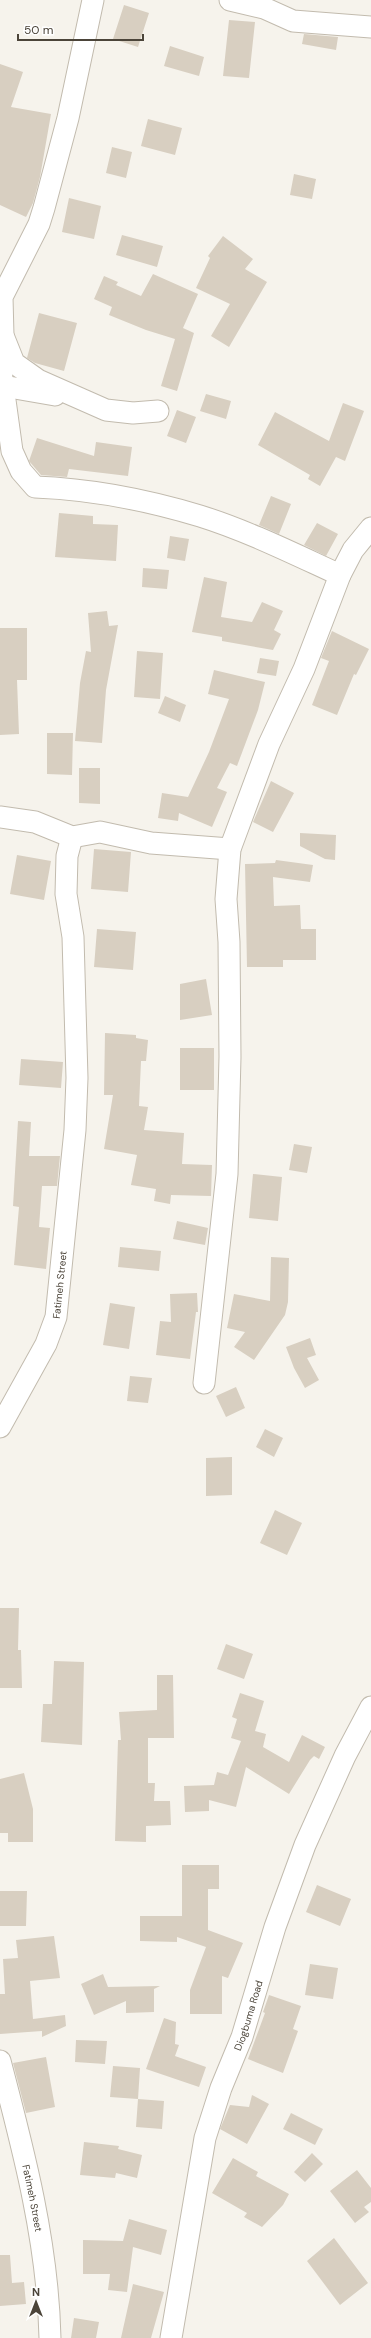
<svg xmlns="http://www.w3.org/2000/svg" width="371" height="2338" font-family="'DM Sans',sans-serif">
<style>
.building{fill:#d8cfc1}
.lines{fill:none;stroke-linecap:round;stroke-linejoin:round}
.minor-casing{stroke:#c2bbae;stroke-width:23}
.minor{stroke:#fff;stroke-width:21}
.labels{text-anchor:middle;stroke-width:3.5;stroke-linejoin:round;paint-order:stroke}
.street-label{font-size:10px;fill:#4b4439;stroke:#fff}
</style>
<rect width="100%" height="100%" fill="#f6f3ec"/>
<path class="building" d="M124 5 149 13 138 47 113 39Z
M229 20 255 22 249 78 223 76Z
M304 34 338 37 336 50 302 44Z
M170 46 204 57 199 76 164 66Z
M0 64 23 72 11 107 51 114 40 177 33 203 26 217 0 205Z
M148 119 182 128 175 155 141 146Z
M112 147 132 152 126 178 106 173Z
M294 174 316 179 312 199 290 195Z
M69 198 101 206 94 239 62 232Z
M122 235 163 246 157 267 116 255Z
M223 236 253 259 245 269 267 282 229 347 211 336 230 304 196 288 210 258 208 256Z
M153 274 198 294 183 328 194 333 177 391 161 386 175 339 146 330 109 315 112 307 94 299 104 276 118 282 116 285 141 296Z
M39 313 77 323 64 371 35 363 27 358Z
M206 394 231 401 226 419 200 411Z
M343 403 364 411 345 461 336 457 320 486 308 479 310 475 258 445 275 412 329 441Z
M177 410 196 417 186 443 167 436Z
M37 438 94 456 96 442 132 447 128 476 69 469 67 477 41 475 29 461Z
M271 496 291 504 279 534 259 525Z
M59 513 93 516V524L118 525 116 561 55 557Z
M317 523 338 534 326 556 304 545Z
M170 536 189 539 185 561 167 558Z
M143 568 169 570 167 589 142 587Z
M204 577 227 582 221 617 252 622 262 602 283 611 274 630 281 634 273 650 222 641V637L192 632Z
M107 611 109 626 118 625 106 690 102 743 75 741 80 683 86 651 91 652 88 613Z
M0 628H27V680H17L19 734 0 735Z
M332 631 369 649 356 675 354 674 337 715 312 705 329 661 321 658Z
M137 651 163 653 160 699 134 697Z
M260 658 279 661 276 676 257 673Z
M214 670 265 682 258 710 237 766 230 763 217 788 227 792 212 827 179 813 178 821 158 818 162 793 188 797 209 752 229 699 208 694Z
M165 696 186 705 180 722 158 713Z
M47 733H73L72 775 47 774Z
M79 768H100V804L79 803Z
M271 781 294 793 273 832 253 822Z
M300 833 336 835 335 860 325 859 300 846Z
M94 849 131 852 128 892 91 889Z
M17 855 51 861 44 900 10 894Z
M276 860 313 865 310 882 273 877 274 906 300 905 301 929H316V960H283V967H247L245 864 275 863Z
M97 929 136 932 133 970 94 967Z
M206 979 212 1015 180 1020V984Z
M105 1033 136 1035V1038L148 1040 146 1061H141L139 1106 148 1107 144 1130 184 1133 182 1164 212 1165 211 1196 171 1195 170 1204 154 1201 156 1189 131 1185 137 1155 104 1149 113 1095H104Z
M180 1048H214V1090H180Z
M21 1059 63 1062 61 1088 19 1085Z
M18 1121 31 1122 29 1156H60L57 1186H42L39 1227 50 1228 46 1269 14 1265 19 1207 13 1206Z
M294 1144 312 1147 307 1173 289 1170Z
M253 1174 282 1177 278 1221 249 1218Z
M177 1221 208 1228 205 1245 173 1239Z
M120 1247 161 1251 159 1271 118 1267Z
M271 1257 289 1258 288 1302 285 1315 254 1360 234 1347 245 1332 227 1328 234 1294 270 1301Z
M197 1293 198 1312H196L190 1359 156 1355 160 1321 171 1322 170 1294Z
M110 1303 135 1307 129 1349 103 1345Z
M310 1338 316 1355 307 1358 319 1380 305 1388 294 1368 286 1347Z
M130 1376 152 1378 148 1403 127 1401Z
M236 1387 245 1408 226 1417 216 1396Z
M265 1429 283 1438 274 1457 256 1447Z
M232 1457V1495L206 1496V1458Z
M275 1510 302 1523 287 1555 260 1543Z
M0 1608H19L18 1650H21L22 1688H0Z
M226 1644 253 1654 244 1679 217 1669Z
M54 1661 84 1662 82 1745 41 1742 43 1704H52Z
M157 1675H173L174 1738H148V1783H155L154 1801H170L171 1825 146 1826V1842L115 1841 118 1740H121L119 1712 157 1710Z
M240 1693 264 1701 255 1731 266 1734 263 1747 289 1762 302 1735 325 1747 319 1759 314 1756 310 1760 289 1794 246 1767 236 1807 209 1800V1811L185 1812 184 1786 214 1785 217 1772 228 1775 241 1741 231 1738 237 1719 232 1717Z
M24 1773 33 1809V1842H8V1833H0V1779Z
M182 1865H219V1889H208V1930L243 1943 228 1978 222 1976V2014H190V1990L206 1947 177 1937V1942L140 1941V1916H182Z
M317 1885 351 1899 340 1926 306 1912Z
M0 1891H27L26 1926H0Z
M54 1936 60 1978 30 1981 33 2019 65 2015 66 2026 42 2037V2031L0 2034V1994H5L3 1959 18 1958 16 1940Z
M310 1964 338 1968 333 1999 305 1995Z
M103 1974 108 1987 160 1986 154 1989V2012L126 2013V2001L94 2015 81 1984Z
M269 1995 301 2006 293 2029 298 2031 283 2073 248 2059 265 2013 263 2012Z
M164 2018 176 2022 175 2044 179 2045 175 2056 206 2067 199 2087 146 2069Z
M76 2040 107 2041 105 2064 75 2062Z
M46 2057 55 2107 26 2113 13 2063Z
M113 2066 140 2068 138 2099 110 2097Z
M252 2095 269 2104 247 2144 220 2129 230 2105 249 2107Z
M138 2099 164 2101 162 2129 136 2127Z
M291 2113 323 2129 315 2145 283 2129Z
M84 2142 119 2146 118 2149 142 2155 137 2178 116 2173 115 2178 80 2175Z
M312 2153 323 2164 305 2182 294 2172Z
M233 2158 258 2172 256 2176 289 2194 283 2205 262 2227 244 2217 247 2213 212 2193Z
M357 2170 371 2188V2202L364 2207 369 2212 355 2223 330 2191Z
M129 2219 167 2230 161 2255 133 2247 127 2292 108 2290 110 2274H83V2240L123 2241Z
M334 2238 368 2283 340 2305 307 2261Z
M0 2255H10L12 2283 24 2282 26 2304 0 2306Z
M133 2284 164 2292 151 2338H121Z
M74 2318 99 2322 96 2338H71Z"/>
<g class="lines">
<defs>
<g id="minor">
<path d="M230 0 264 8 293 21 371 27"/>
<path d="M4 338 14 363 38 380 106 410 133 413 158 411"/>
<path d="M0 357 3 336 2 297 39 224 44 208 68 118 93 0"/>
<path d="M0 364 12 451 21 471 35 487C91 489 147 500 200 516 248 531 294 554 340 575"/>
<path d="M3 386 55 395"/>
<path d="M0 817 35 822 72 837 100 832 151 843 230 849"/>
<path d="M204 1383 227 1174 230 1057 229 942 226 899 230 849 269 744 304 669 340 575 353 550 371 528"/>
<path id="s1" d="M0 1427 46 1344 56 1317 75 1130 77 1078 73 937 66 894 67 856 72 837"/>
<path id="s2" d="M0 2061C24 2152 48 2244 50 2338"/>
<path id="s3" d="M171 2338 205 2138 221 2088 242 2037 275 1927 305 1845 345 1756 371 1707"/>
</g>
</defs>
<use href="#minor" class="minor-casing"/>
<use href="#minor" class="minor"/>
</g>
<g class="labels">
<g class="street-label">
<text dy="4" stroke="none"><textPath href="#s1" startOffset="156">Fatimeh Street</textPath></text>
<text dy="4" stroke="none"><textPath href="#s3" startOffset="333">Diogbuma Road</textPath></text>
<text dy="4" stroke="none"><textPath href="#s2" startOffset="141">Fatimeh Street</textPath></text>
</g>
</g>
<g transform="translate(36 2302)" stroke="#ffffff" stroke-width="3" paint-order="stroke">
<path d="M0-3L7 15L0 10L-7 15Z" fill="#4b4439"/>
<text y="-6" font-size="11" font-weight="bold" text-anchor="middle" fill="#4b4439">N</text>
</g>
<path d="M18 34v6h125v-6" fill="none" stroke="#4b4439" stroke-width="2"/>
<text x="24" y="34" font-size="12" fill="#4b4439" stroke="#ffffff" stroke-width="3" paint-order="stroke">50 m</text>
</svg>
